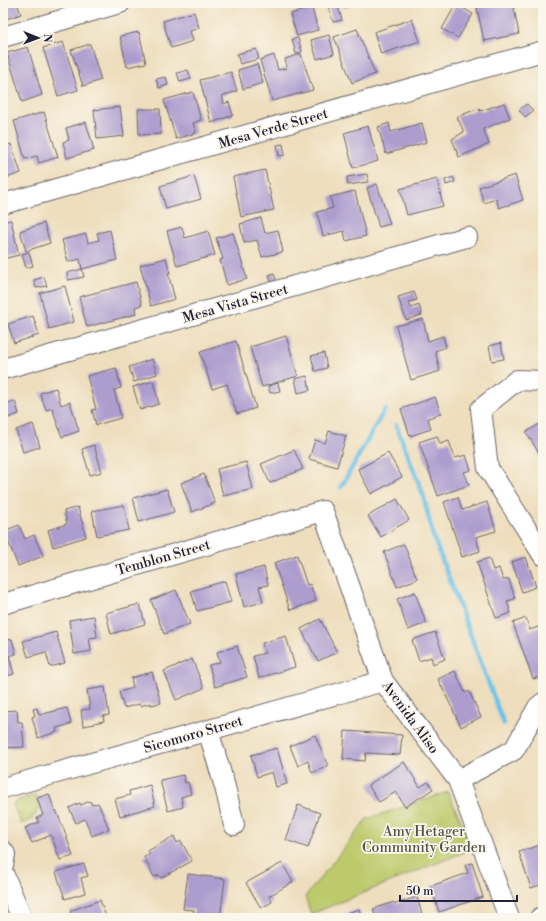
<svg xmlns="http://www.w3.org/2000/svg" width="546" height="921" font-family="'Libre Bodoni',serif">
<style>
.green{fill:#bcca6c;stroke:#6f7654}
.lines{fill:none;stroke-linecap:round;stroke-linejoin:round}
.stream{stroke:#6ac2e7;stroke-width:4.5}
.building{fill:#ad9dcf}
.minor-casing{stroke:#696468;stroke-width:22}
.minor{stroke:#fff;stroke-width:20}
.labels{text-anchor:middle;stroke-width:3.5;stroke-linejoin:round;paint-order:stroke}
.street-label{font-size:14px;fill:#22223b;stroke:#fbf7ec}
.park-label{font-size:14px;fill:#50544a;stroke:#fbf7ec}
</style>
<rect width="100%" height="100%" fill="#fbf7ec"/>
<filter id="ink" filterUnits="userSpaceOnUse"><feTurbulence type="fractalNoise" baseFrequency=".025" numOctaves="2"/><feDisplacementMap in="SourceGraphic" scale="8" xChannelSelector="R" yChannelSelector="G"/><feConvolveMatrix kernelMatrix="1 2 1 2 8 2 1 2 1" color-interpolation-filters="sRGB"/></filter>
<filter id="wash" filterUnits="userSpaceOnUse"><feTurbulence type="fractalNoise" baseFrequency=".012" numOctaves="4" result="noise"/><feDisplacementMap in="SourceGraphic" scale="16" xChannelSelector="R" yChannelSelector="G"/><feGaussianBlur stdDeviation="0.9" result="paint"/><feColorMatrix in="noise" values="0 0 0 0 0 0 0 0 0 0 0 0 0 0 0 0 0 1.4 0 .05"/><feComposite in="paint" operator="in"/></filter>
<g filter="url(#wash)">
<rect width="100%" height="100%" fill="#eedebd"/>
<path class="green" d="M448 792 464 828H466L472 849 311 914 305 897 367 819Z
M36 795 40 809 37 811 36 815 32 816 33 819 21 824 13 804 20 800Z"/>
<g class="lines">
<path class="stream" d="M396 425 423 494 433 536 504 724
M341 487 385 409"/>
</g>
<g id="blocks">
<path class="building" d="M3 3H17L21 14 3 20Z
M327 3H337L342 20 333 22Z
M342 3H359L343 8Z
M476 3H513L519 34 484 41Z
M456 4 473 14 458 38 442 29Z
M312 8 318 30 297 36 290 14Z
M194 12 199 28 190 31 193 41 171 48 163 21Z
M412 19 420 41 381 54 374 32Z
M357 29 375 74 352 83 334 37Z
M139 32 146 63 127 67 120 36Z
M329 35 334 54 317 59 311 40Z
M298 38 302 52 296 54 292 39Z
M63 42 78 90 58 96 43 48Z
M90 44 101 80 83 86 71 50Z
M28 47 42 95 22 102 7 53Z
M256 49 259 59 240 64 237 54Z
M301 54 313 90 272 101 260 60 274 55 278 70 287 68 285 59Z
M257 64 263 83 243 89 238 70Z
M188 70 191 79 180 82 177 73Z
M231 72 237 91 222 96 224 104 229 102 233 115 211 123 200 80Z
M166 77 168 85 159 88 156 79Z
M193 92 201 120 193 123 196 133 176 139 164 100Z
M504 103 510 118 483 129 489 144 459 157 452 139 464 132 457 117 479 108 480 111Z
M527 104 533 111 525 117 519 110Z
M120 107 124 136 97 139 94 110Z
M138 109H160L161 134 139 135Z
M44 112 58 157 39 163 37 156 25 159 14 121Z
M86 122 94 150 67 158 63 142 69 140 66 128Z
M389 123 391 132 422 123 427 142 386 154 378 127Z
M368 126 378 161 353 168 344 133Z
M11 144 21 173 3 179V147Z
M283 144 285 155 279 156 277 145Z
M265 170 274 210 241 217 233 177Z
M367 174 368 182 348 185 347 177Z
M515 175 523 200 499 208 496 199 484 203 479 187Z
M194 176 201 199 166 209 160 186Z
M453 177 455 182 446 185 445 180Z
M437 179 443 206 407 215 400 189Z
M377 184 390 224 379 227 367 188Z
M355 191 366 236 346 241 344 231 323 236 317 212 333 208 330 197Z
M261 218 265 233 278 230 283 252 262 257 257 240 244 243 240 224Z
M11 220 19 255 3 259V222Z
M44 223 50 243 26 251 20 231Z
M182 227 185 238 208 231 215 255 177 266 167 231Z
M110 230 117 260 82 269 80 259 68 262 62 240 86 234 88 243 99 240 97 233Z
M233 233 247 279 227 285 220 260 223 259 216 238Z
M29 252 33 266 26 268 22 254Z
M166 258 170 273H168L175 299 151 306 140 265Z
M82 269 84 277 68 280 67 273Z
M274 273 276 280 271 282 269 275Z
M44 277 47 286 36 288 34 280Z
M136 282 142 305 135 307 136 314 87 327 79 297Z
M65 286 74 322 49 329 40 293Z
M414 292 417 300 409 302 411 308 419 305 422 315 406 320 398 297Z
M33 316 39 335 14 343 8 324Z
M423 319 428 341 443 336 446 347 435 351 440 371 411 380 396 326Z
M286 336 298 376 262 387 250 347Z
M236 341 256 408 237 414 227 384 212 389 200 352Z
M501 343 504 359 492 361 489 346Z
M324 353 327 368 315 371 311 356Z
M152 359 157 374 134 382 129 367Z
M116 368 121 388 114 390 121 418 96 425 92 410 96 409 87 376Z
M307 376 310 390 298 393 295 379Z
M153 381 159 404 140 410 133 387Z
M278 383 280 391 270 393 268 386Z
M56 388 61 405 70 402 79 431 62 437 52 408 46 410 40 393Z
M435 397 441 414 428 418 431 429 410 436 401 409Z
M15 401 19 414 5 419 3 411V405Z
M543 422V457L542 458 526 432Z
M33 424 40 447 23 452 16 430Z
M329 431 346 436 337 467 309 459 315 440 325 443Z
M437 436 440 444 449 441 455 458 466 455 471 470 464 472 469 485 438 496 419 442Z
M94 445 102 472 90 475 82 449Z
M294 450 303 469 270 483 261 464Z
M388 453 402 477 371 494 358 469Z
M246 462 253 489 223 496 217 469Z
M204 474 215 503 192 512 181 483Z
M167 489 174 512 139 522 133 498Z
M458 497 462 510 487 502 496 531 476 537 480 551 462 557 444 502Z
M397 499 409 520 381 537 368 516Z
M124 505 129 530 97 536 92 511Z
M78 507 86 537 53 547 48 530 67 524 64 511Z
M19 525 25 539 34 535 43 556 18 566 4 531Z
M404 544 417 579 397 587 384 552Z
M297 555 307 585 310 584 316 601 290 610 274 563Z
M526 557 536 587 522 592 512 562Z
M489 558 493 570 499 568 503 580 509 579 515 599 507 601 511 613 496 618 477 562Z
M264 567 268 585 259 587 263 602 244 607 236 574Z
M225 581 231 602 197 611 191 591Z
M176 590 190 624 164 634 151 600Z
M415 592 426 623 408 630 397 599Z
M140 604 145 624 111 634 106 613Z
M94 616 97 637 89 638 91 651 74 654 69 620Z
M526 618 530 630 543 625V676L533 679 513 623Z
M320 619 337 652 318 661 301 629Z
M56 632 65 663 50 667 46 652 28 657 23 641Z
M435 632 445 659 433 664 431 657 419 661 412 640Z
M286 636 295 667 259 678 253 656 265 653 262 643Z
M12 639 16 654 9 656 14 674 3 677V641Z
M237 646 247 677 215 687 209 665 220 662 217 652Z
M192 659 204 688 176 700 164 671Z
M455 671 465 693 469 691 481 717 461 727 438 679Z
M152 672 161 703 151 705V703L140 706 139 704 124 708 119 692 133 688 131 678Z
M105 687 109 715 103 716 104 721 94 723 95 724 83 726 81 710 90 709 87 690Z
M37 708 39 715 67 708 71 724 56 728 57 732 38 738 32 717 35 716 33 709Z
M17 710 18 722H22L24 747 3 748V711Z
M345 731 402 735 400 755 366 753 365 761 343 759Z
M315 735 328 766 312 773 308 761 298 766 290 746Z
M277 748 287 784 276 787 272 772 257 777 251 755Z
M404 762 420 787 428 782 433 789 405 807 396 792 379 802 368 785Z
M183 775 185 783 188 782 191 794 181 797 183 807 168 811 160 780Z
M150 785 155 806 120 816 115 799 130 795 129 791Z
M49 794 55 811 56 810 64 830 73 856 60 860 51 835 32 843 25 828 39 822 37 818 43 815 37 798Z
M90 801 92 805 98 803 109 829 92 836 85 819 76 823 69 808 80 803 81 805Z
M298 805 320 813 308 848 286 840Z
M174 836 177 843 181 841 192 861 161 878 159 875 154 877 144 857 150 854 148 851Z
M543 844V884L531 888 519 852Z
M282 863 293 882 269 896 272 902 261 908 246 883Z
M472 863 483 897 439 912 431 886 468 873 465 865Z
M84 864 88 876 81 878 85 893 65 899 56 872Z
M188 874 225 879 220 918H193L194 910 183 909Z
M417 897 423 918H376L373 909 394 902 395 904Z
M100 900 106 917 103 918H72L70 911Z
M359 909 362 918H346L344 914Z"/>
</g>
</g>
<g filter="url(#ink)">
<use href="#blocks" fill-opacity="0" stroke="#696468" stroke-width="1"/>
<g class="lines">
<defs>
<path id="minor" d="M3 37 120 3
M3 204 543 51
M3 369 467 237
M543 381 517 380 481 409 488 468 543 555
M3 604 323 511 383 681 458 780 509 918
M208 730 225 787 234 825
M458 780 514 750 538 707 543 703
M3 788 383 681
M3 851 5 854 3 865
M3 873 22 918
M540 918 543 917"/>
</defs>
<use href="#minor" class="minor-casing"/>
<use href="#minor" class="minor"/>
</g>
</g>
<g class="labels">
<g class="street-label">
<text transform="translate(273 128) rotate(-16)" y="5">Mesa Verde Street</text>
<text transform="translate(235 303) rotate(-16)" y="5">Mesa Vista Street</text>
<text transform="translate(163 557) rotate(-16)" y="5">Temblon Street</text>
<text transform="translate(411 717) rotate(54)" y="5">Avenida Aliso</text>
<text transform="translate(193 734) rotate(-16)" y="5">Sicomoro Street</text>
</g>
<g class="park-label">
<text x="424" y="836">Amy Hetager<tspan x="424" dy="16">Community Garden</tspan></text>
</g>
</g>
<rect width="546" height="921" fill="none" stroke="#fbf7ec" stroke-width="16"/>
<g transform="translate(38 38) rotate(91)" stroke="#fbf7ec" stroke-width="3" paint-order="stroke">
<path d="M0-3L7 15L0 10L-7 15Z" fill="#22223b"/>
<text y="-6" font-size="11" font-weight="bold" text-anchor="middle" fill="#22223b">N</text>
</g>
<path d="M400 895v6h117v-6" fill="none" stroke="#22223b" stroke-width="2"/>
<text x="406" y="895" font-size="12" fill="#22223b" stroke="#fbf7ec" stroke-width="3" paint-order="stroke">50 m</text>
</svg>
